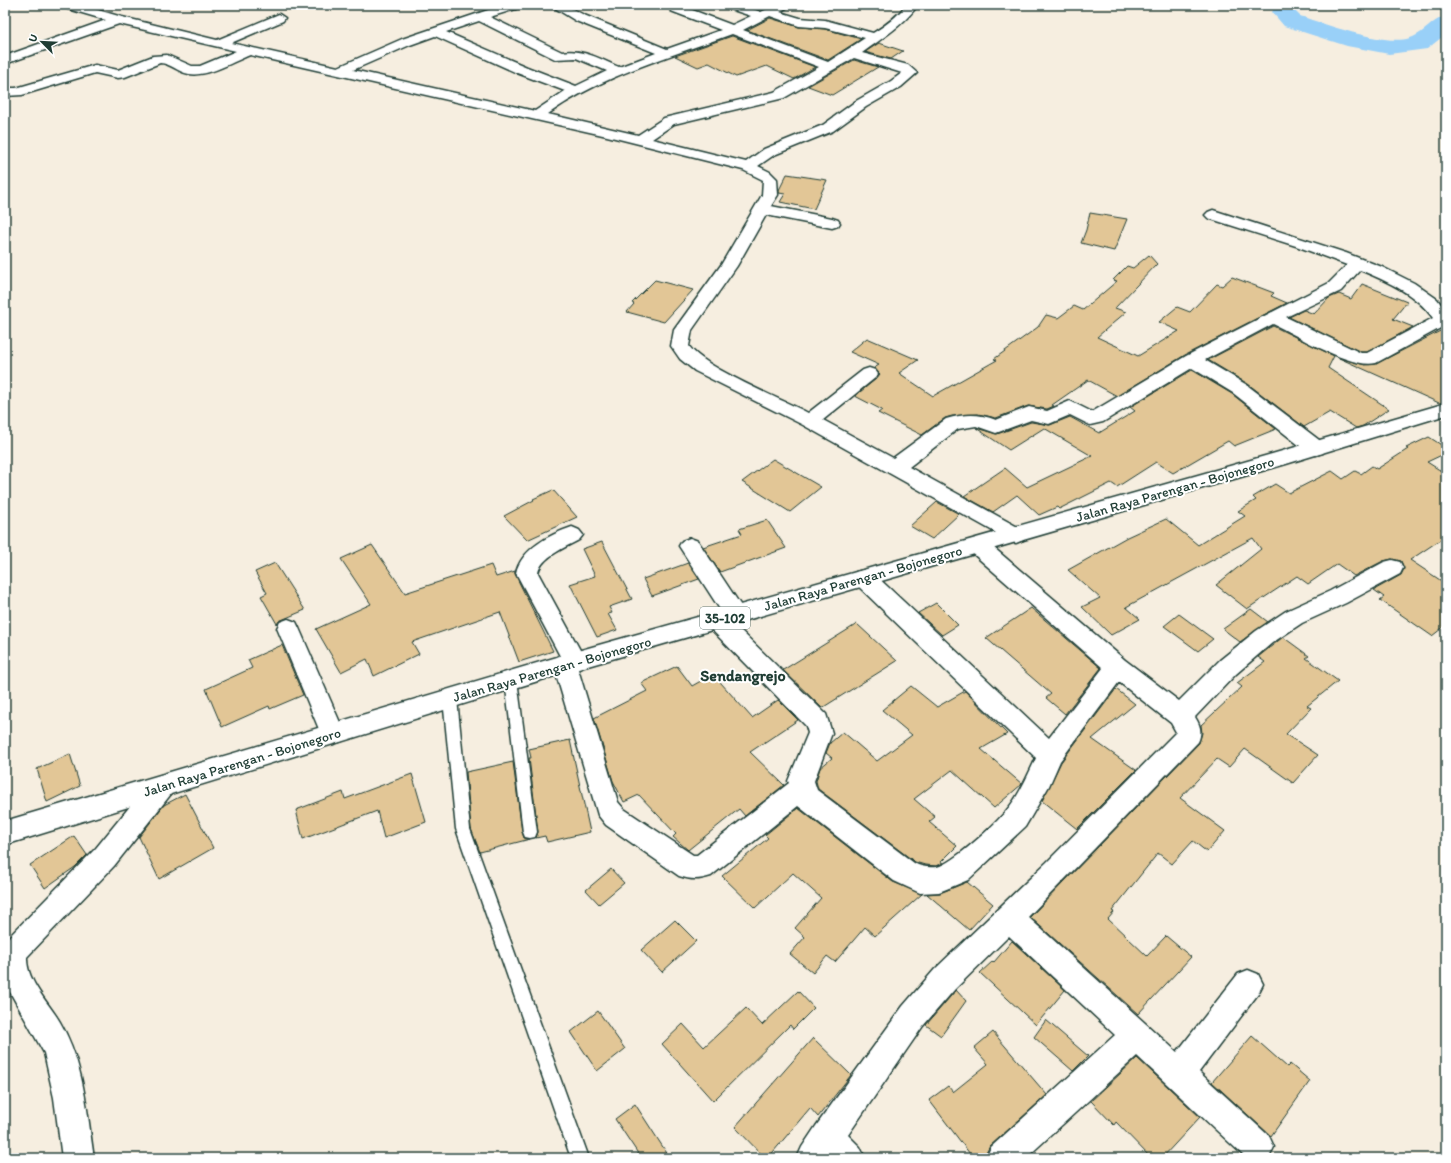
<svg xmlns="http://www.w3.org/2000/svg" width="1451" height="1163" font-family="Itim,sans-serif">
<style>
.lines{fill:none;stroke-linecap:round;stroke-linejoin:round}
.river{fill:#99d0f8;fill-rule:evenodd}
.building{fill:#e2c696;stroke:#1f3d34}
.service-casing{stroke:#1f3d34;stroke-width:3}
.minor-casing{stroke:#1f3d34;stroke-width:3}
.primary-casing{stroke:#1f3d34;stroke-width:3}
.service{fill:#fff;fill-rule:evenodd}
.minor{fill:#fff;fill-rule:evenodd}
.primary{fill:#fff;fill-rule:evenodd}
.labels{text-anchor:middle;stroke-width:4;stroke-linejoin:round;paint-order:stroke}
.shield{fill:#fff;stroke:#627771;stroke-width:1}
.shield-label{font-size:13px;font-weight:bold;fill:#1f3d34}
.street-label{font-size:14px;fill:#1f3d34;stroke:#fff}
.quarter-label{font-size:16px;font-weight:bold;fill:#1f3d34;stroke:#fff}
</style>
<rect width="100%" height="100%" fill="#f6eee0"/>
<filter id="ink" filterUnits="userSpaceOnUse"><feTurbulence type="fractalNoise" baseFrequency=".025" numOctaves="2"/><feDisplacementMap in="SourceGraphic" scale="8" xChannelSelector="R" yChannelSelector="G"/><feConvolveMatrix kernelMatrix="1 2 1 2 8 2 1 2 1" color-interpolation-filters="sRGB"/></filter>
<g filter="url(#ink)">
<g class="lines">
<path class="river" d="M1276 5H1298L1295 11 1300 16C1326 24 1388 48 1413 37 1425 32 1432 20 1446 16V34L1427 49 1389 54 1347 46 1284 26 1272 12Z"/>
</g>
<path class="building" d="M770 18 799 27 825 29 861 39 828 60 747 30Z
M732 36 815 67 794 79 767 66 736 77 709 63 698 67 675 56Z
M879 43 903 51 891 59 865 52Z
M854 60 878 67 832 95 808 86Z
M787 174 827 180 814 209 780 202 785 194 779 193V190Z
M1090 213 1127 219 1114 251 1081 243 1086 230Z
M1149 255 1157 264 1115 308 1126 312 1097 337 1138 356 1179 331 1159 322 1177 307 1190 312 1217 284 1222 286 1232 277 1274 293 1271 296 1287 303 1185 355 1117 396 1088 380 1052 405 1054 406 1047 409 1028 406 996 418 978 414 952 416 945 418 922 435 878 413 882 410 855 396 876 379 880 374 874 368 879 365 850 352 867 338 918 360 899 373 933 396 997 360 994 359 1038 327 1046 315 1058 318 1074 306 1083 310 1117 281 1113 280 1127 266 1133 268Z
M655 280 693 290 664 322 627 312 634 304 632 303Z
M1362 284 1407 302 1393 319 1413 327 1367 352H1361L1289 317 1304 310 1314 314 1329 298 1339 294 1351 299Z
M1273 326 1334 356 1328 368 1389 409 1363 426 1356 428 1330 412 1304 427 1248 384 1208 360Z
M1446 328V402L1439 403 1339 358 1365 365 1376 364Z
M1192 370 1232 394 1276 429 1234 446 1228 441 1173 473 1156 462 1117 487 1111 483 1059 509 1057 507 1039 515 1017 495 993 512 964 496 1005 468 1027 487 1092 456 1044 428 1009 450 976 428 997 434 1031 422 1050 425 1070 417 1099 433 1135 411 1130 407Z
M1429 437 1446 448V453L1427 462 1446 474V536L1410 560 1446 584V625L1432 636 1380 600 1384 597 1374 590 1401 575 1404 569 1401 561 1392 559 1383 561 1354 576 1337 564 1308 584 1297 576 1247 609 1216 585 1261 549 1253 538 1126 607 1140 619 1111 635 1082 607 1100 598 1068 570 1127 537 1166 519 1198 545 1245 516 1238 511 1256 500 1253 497 1275 484 1289 493 1332 471 1343 479 1355 471 1361 474 1372 466 1377 469 1408 449 1406 448Z
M773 459 821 487 790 512 742 482Z
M553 490 577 517 527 540 504 516 534 500 533 499Z
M937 502 959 514 932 539 910 526Z
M767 520 786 548 720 572 703 547 742 534 739 529Z
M602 542 632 599 609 607 612 613 608 614 617 630 597 637 570 584 595 576 582 549Z
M372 545 405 593 491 565 496 577 515 571V574L553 651 519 662 500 612 412 642 419 654 374 676 367 659 341 672 316 629 371 604 341 559Z
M275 563 305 610 279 621 277 624 261 596 267 593 255 572Z
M688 563 699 579 652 596 643 579Z
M936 603 958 625 942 635 918 613Z
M1031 608 1101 668 1065 714 1046 698 1051 694 986 638Z
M1251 609 1268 622 1240 642 1223 629Z
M1179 614 1213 639 1198 651 1164 626Z
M857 624 897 661 822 708 783 670Z
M1283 637 1309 656 1306 658 1338 681 1307 706 1311 708 1286 734 1318 755 1293 783 1245 749 1229 767 1217 759 1180 798 1225 831 1207 852 1193 841 1172 864 1158 853 1112 911 1114 912 1108 919 1147 956 1166 936 1191 957 1138 1014 1030 917 1199 743 1202 733 1201 725 1242 687 1237 683 1265 662 1258 657Z
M282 645 303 695 270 709 269 706 222 727 206 689 252 668 248 660Z
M677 666 692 686 713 674 752 718 778 700 798 720 750 752 784 785 745 816 739 809 688 850 673 837 676 834 639 795 624 802 613 781 594 718 647 691 641 683Z
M911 686 937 707 965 691 1007 734 981 749 1022 784 994 808 952 770 914 799 935 817 929 822 957 846 941 862 943 863 937 866 925 865 915 862 818 789 816 781 820 768 832 758 826 753 830 743 843 732 877 761 912 735 882 710Z
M1116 689 1135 704 1092 739 1136 770 1077 829 1042 801 1061 762Z
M570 740 590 832 547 842 545 836 536 838 538 832 529 758H531L529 749Z
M70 754 80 786 47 802 37 769Z
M513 762 522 832 524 838 530 839 480 852 471 829 466 772Z
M412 774 426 822 384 838 377 811 303 839 296 810 343 792 345 799Z
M185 794 213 848 159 879 139 837 164 805Z
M798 808 893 882 922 894 875 936 865 927 835 962 827 956 813 973 790 954 805 937 795 928 821 898 793 873 755 908 722 876 768 838 765 835Z
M74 836 87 855 75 867 45 888 30 865Z
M611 869 624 883 599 904 586 890Z
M967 882 993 904 969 930 927 894 940 893Z
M675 920 696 941 662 972 641 950Z
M1012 941 1065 990 1036 1025 980 973 993 961 994 962Z
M956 990 966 1001 941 1036 926 1025Z
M798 991 814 1008 793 1029 790 1025 713 1101 662 1044 683 1024 704 1047 746 1008 762 1025Z
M598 1011 625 1049 597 1071 571 1032Z
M1046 1020 1088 1056 1073 1071 1034 1037Z
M993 1032 1047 1095 990 1146 986 1153 981 1158H973L929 1100 948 1086 953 1092 988 1064 974 1048Z
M1252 1036 1287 1067 1290 1064 1310 1081 1271 1136 1212 1082Z
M813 1038 851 1075 818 1117 810 1108 768 1158H765L735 1127Z
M1137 1058 1200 1117 1162 1158H1151L1116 1122 1114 1125 1091 1101Z
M635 1104 670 1158H641L615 1119Z"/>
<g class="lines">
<defs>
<path id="service" d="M511 675 516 676 517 680 537 832 535 837 530 838 525 837 523 832 505 680 506 676Z
M450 694 455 695 457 699 470 829 589 1158H571L456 829 443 699 445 695Z"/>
<path id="minor" d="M63 5H81L122 17 217 40 279 14 285 18 283 21 231 43 338 67 402 39 503 5H521L519 8 490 17 562 52C582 48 600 59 619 67L656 53 576 21 550 5H565L584 15 667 49 721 30 671 11 669 8 673 5H679L732 25 751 16 727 8 725 5H742L761 12 775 5H791L780 12 800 18 825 20 873 33C886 25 897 17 906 5H918C903 26 882 38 862 53L908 65 917 73 901 87 866 107 833 131 774 155 758 166 770 172 777 179 778 195 771 206 832 218 838 220 840 223 838 226 832 228 766 215 737 266 692 330 689 346C704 368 781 399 808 413L863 370 869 368 875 370 878 374 875 378 823 420 893 458 946 419C964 414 979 413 996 420L1029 407 1047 411 1070 401 1092 412 1186 356 1329 283 1347 265 1296 246 1208 218 1205 215 1208 212 1213 210 1346 253 1382 267 1414 283 1437 299 1446 311V325L1376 363C1351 369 1298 336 1273 324L1205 360 1247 385 1323 443 1326 448 1323 453 1316 455 1309 453 1233 393 1192 368 1103 422 1090 425 1070 415 1049 424 1031 420 996 433 976 426 958 429 909 467 1023 530 1027 535 1023 540 1016 543 1009 540 803 425 695 371 680 359 671 346 674 330 721 265 762 195 763 180 743 170 607 136 250 55C232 62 209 77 189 74 178 72 170 63 160 63L125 77 118 78 95 73 22 95 5 96V88H16L95 65 118 70 153 56 167 55 192 66H200L236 51 119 24 5 64V56L106 20 65 8ZM770 16 799 26 825 28 865 38 828 62 743 30ZM479 21 555 59 576 58 607 71 576 86 527 67 446 32ZM732 34 819 67 774 92 664 118 638 135 548 114C603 75 669 57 732 34ZM435 36 517 73 565 91 535 111 353 70 410 45ZM854 58 902 73 891 81 856 101 823 125 764 149 746 162 652 139 674 124 784 98ZM1360 270C1387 281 1416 294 1433 318L1367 353H1361L1286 317 1341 291Z
M572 527 579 530 583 535 579 540C566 547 541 557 538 573L586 661 582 668 578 669 618 802 624 809 693 855H697L789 783 788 781 808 733 806 726 708 626 705 620 708 614 716 611 723 614 679 546 682 541 690 538 698 541 747 615 744 621 733 623 826 714 832 733 814 781 817 790 914 863C921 867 928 868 937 867 952 864 996 824 1006 811 1019 796 1028 775 1036 758L856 584 853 578 856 572 864 570 872 572 1049 738 1103 668 970 551 967 546 970 541 978 538 986 541 1125 660 1179 701 1220 660 1256 631 1286 611 1330 591 1384 562 1392 560 1400 562 1403 568 1400 574 1346 603 1302 623 1272 643 1236 674 1195 717C1201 726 1202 733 1198 742L1028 917 1177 1052 1238 974 1248 970 1258 974 1263 984 1258 994 1199 1072 1269 1136 1274 1147 1269 1158H1246L1137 1056 1026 1158H986L991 1147 1115 1035 1009 936 955 989 923 1026 848 1135 860 1147 865 1158H797L802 1147 816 1126 903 1006 935 969 1047 862 1176 732 1171 723 1119 682 1060 761 1049 786 1025 827 968 880 949 888 939 892 920 893 894 881 798 806 711 876C699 880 691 880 679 876L606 825 598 815 553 664 557 657 560 656 516 573C521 549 551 534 572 527Z
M288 619 296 622 299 628 345 734 342 741 333 744 324 741 321 734 277 628 280 622Z
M162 775 171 778 175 786 171 794 114 866 27 957C26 981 49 1003 60 1022 84 1063 87 1112 94 1158H62L54 1098 44 1053 5 983V941L96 848 153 778Z"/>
<path id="primary" d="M1446 403V415L1286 464 574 670 5 845V821L574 652 1272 454Z"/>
</defs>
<use href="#service" class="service-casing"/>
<use href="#minor" class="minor-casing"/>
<use href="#primary" class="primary-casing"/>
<use href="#service" class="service"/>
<use href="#minor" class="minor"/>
<use href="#primary" class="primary"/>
</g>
</g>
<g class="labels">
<rect class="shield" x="700" y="607" width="50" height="22" rx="3"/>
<g class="shield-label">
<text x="725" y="623">35-102</text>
</g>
<g class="street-label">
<text transform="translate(1175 489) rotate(-16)" y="5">Jalan Raya Parengan - Bojonegoro</text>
<text transform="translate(863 578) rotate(-16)" y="5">Jalan Raya Parengan - Bojonegoro</text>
<text transform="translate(552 669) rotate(-16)" y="5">Jalan Raya Parengan - Bojonegoro</text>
<text transform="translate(242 762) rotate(-17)" y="5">Jalan Raya Parengan - Bojonegoro</text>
</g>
<g class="quarter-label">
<text x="743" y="681">Sendangrejo</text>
</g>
</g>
<rect width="1451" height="1163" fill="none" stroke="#fff" stroke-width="20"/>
<rect x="10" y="10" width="1431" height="1143" fill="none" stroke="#1f3d34" stroke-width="1.5" filter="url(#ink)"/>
<g transform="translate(42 42) rotate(294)" stroke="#ffffff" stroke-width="3" paint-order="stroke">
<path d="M0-3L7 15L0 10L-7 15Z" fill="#1f3d34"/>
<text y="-6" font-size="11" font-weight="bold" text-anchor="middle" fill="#1f3d34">U</text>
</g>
</svg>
